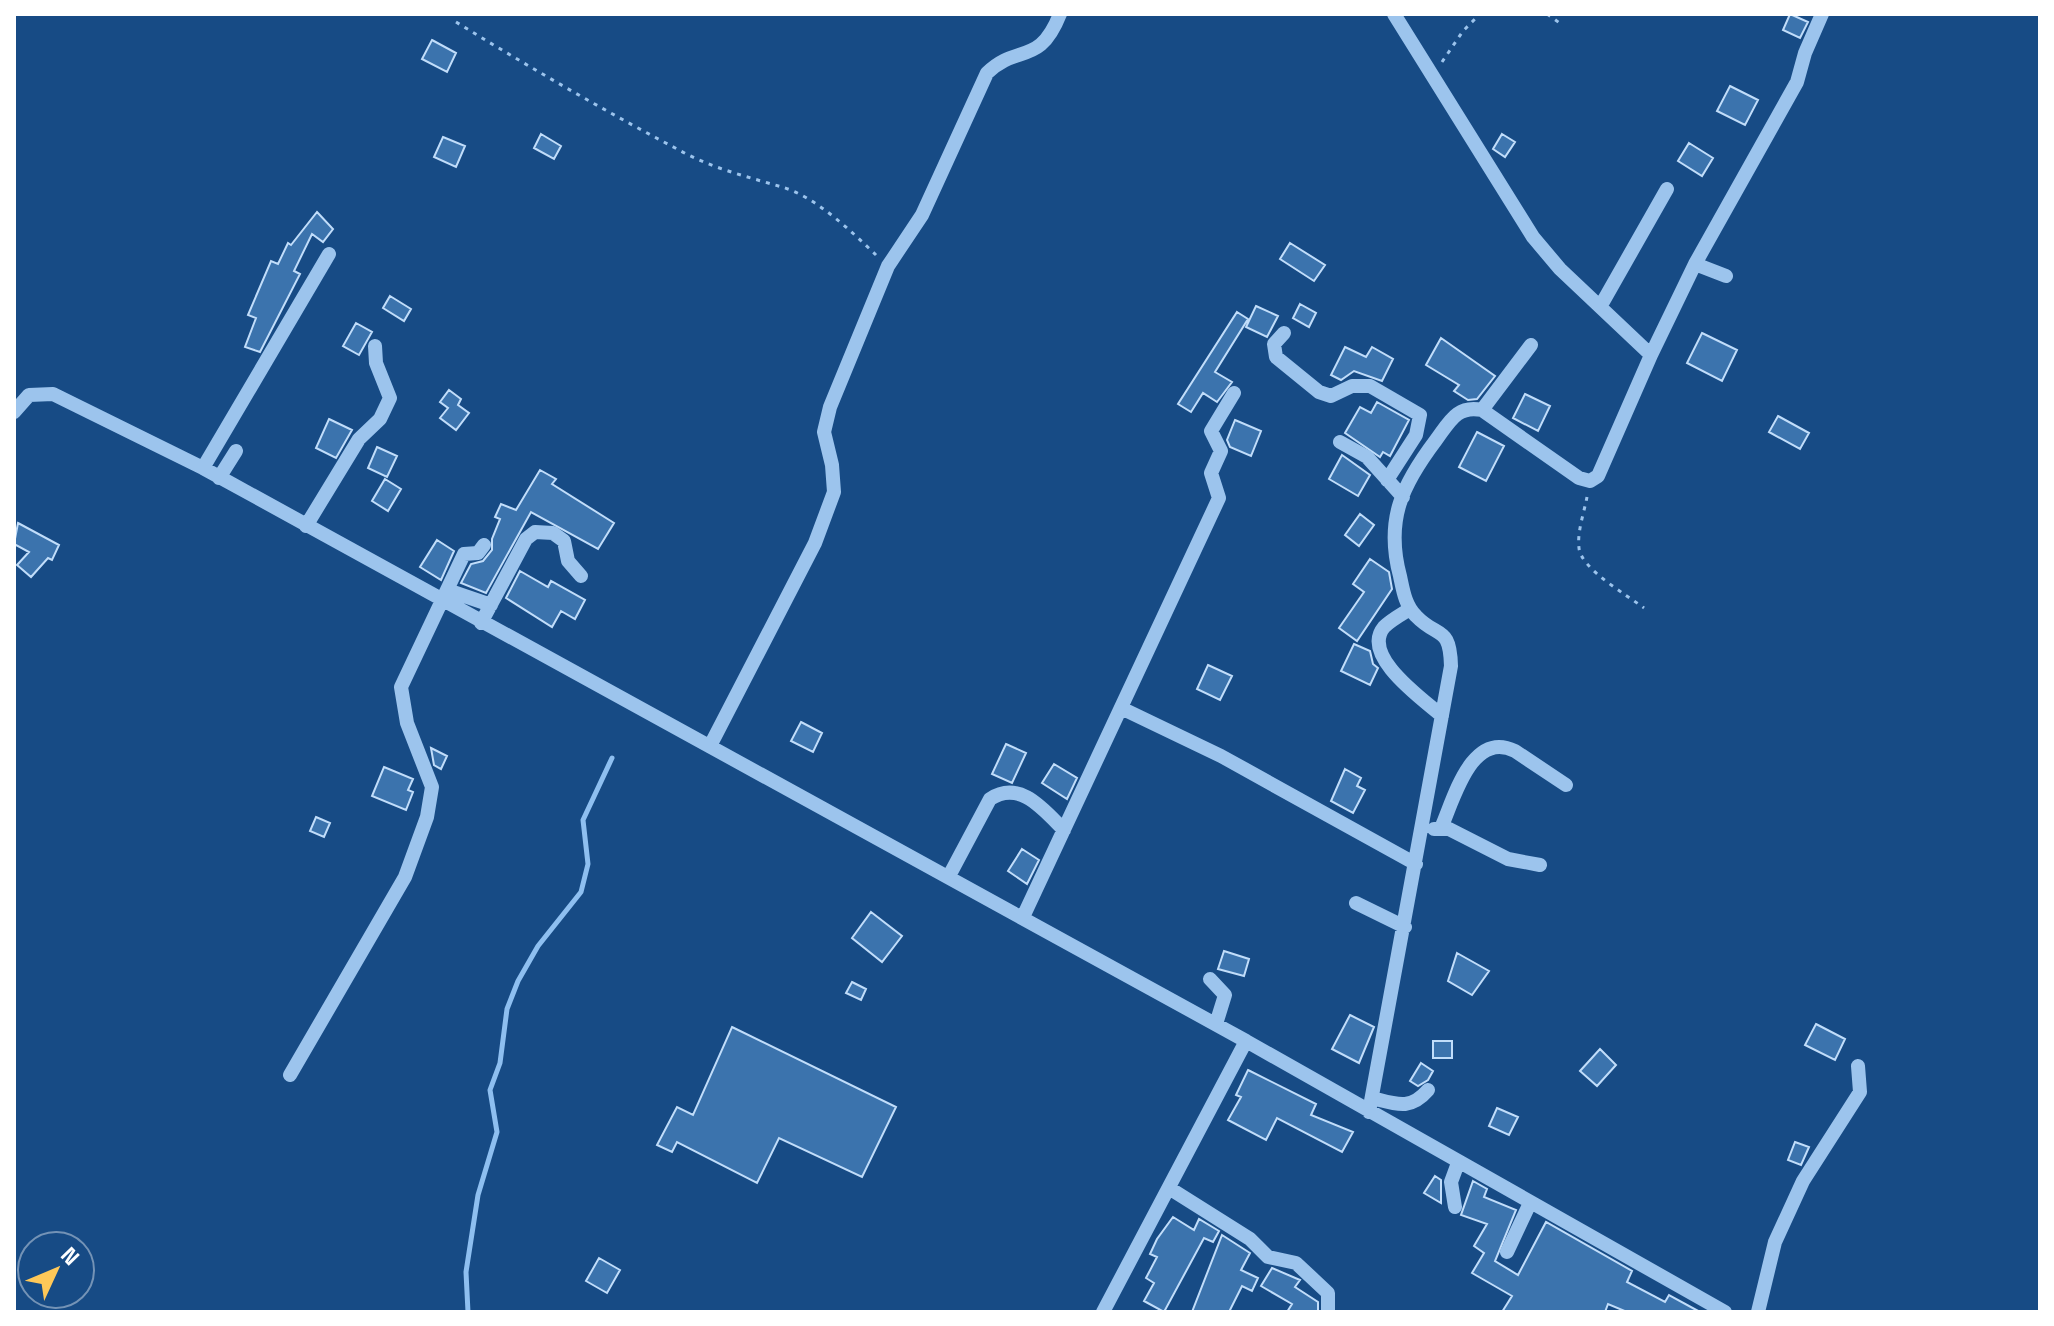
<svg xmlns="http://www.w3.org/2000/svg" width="2054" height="1326" font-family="'Space Grotesk',sans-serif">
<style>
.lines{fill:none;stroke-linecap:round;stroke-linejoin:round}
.stream{stroke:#8ebff0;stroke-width:5}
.building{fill:#3b73ad;stroke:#c1ddfa;stroke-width:2}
.path{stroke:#9cc4ed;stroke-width:3;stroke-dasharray:4 6;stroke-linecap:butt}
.minor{stroke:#9cc4ed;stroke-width:14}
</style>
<rect width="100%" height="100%" fill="#174b85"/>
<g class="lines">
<path class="stream" d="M468 1312 466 1272 478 1195 497 1132 490 1090 500 1063 507 1009 518 981 538 946 581 892 588 864 583 820 612 758"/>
</g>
<path class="building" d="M1790 14 1808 22 1800 38 1783 30Z
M432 40 456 53 447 72 422 59Z
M1730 86 1758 100 1745 125 1717 111Z
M541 134 561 146 554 159 534 148Z
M1502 134 1515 142 1505 157 1493 149Z
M443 137 465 146 456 167 434 157Z
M1689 143 1713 158 1702 176 1678 161Z
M317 212 333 229 323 242 312 234 294 271 300 274 260 352 245 347 256 318 248 315 271 261 278 264 288 243 291 245Z
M1290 243 1325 265 1314 281 1280 259Z
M390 296 411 309 404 321 383 308Z
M1300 304 1316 313 1309 327 1293 318Z
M1256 306 1278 316 1267 337 1246 327Z
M1237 312 1248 319 1215 372 1232 382 1217 402 1203 393 1191 412 1178 404Z
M356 323 372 332 359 355 343 346Z
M1702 333 1737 350 1722 381 1687 363Z
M1441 338 1495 376 1477 399 1468 400 1454 391 1459 385 1426 365Z
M1345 347 1366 357 1372 347 1393 359 1382 381 1354 371 1341 380 1331 375Z
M449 390 461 399 458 405 469 413 456 430 440 418 448 408 440 402Z
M1525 394 1550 406 1538 431 1513 418Z
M1377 402 1409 420 1390 456 1383 452 1380 457 1345 433 1360 407 1371 413Z
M1778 416 1809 433 1800 449 1769 432Z
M329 419 352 430 336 458 316 448Z
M1235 420 1261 431 1251 456 1230 447 1227 440Z
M1477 432 1504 446 1486 481 1459 467Z
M377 447 397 456 387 477 368 468Z
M1342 455 1370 475 1358 496 1329 479Z
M540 470 556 479 552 484 614 523 598 549 531 512 486 593 461 583 471 564 483 561 492 550V539L500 519 495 517 501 504 516 510Z
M385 479 401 489 388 511 372 501Z
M1360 514 1374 525 1359 546 1345 535Z
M18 523 59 545 52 560 48 558 31 577 17 565 29 552 14 544Z
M437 540 454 551 441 580 420 567Z
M1370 559 1389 572 1392 589 1357 641 1339 628 1364 592 1353 584Z
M520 571 548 587 551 581 585 600 575 619 561 611 552 627 506 598Z
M1354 644 1370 651 1373 664 1378 668 1370 685 1341 671Z
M1208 665 1232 676 1220 700 1197 689Z
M801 722 822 733 813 752 791 741Z
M1006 744 1026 753 1012 783 992 774Z
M431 748 447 756 441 769 434 765Z
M1054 764 1077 778 1067 799 1042 783Z
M384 767 413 779 408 790 413 792 406 810 372 796Z
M1345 769 1361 778 1357 786 1365 790 1353 813 1331 801Z
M316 817 330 823 324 837 310 831Z
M1022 849 1039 860 1027 884 1008 871Z
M871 912 902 936 882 962 852 938Z
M1224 951 1249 959 1244 976 1218 969Z
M1457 953 1489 971 1472 995 1448 981Z
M852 982 866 989 861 1000 846 993Z
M1350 1015 1374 1027 1359 1063 1332 1049Z
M1816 1024 1845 1039 1835 1060 1805 1045Z
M732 1027 896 1107 862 1177 779 1138 757 1183 677 1142 672 1152 657 1145 677 1107 693 1115Z
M1433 1041H1452V1058H1433Z
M1600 1049 1616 1065 1597 1086 1580 1071Z
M1421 1063 1433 1071 1428 1080 1418 1086 1410 1081Z
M1248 1070 1316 1104 1311 1115 1353 1132 1342 1152 1277 1118 1266 1140 1228 1120 1241 1097 1236 1095Z
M1497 1108 1518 1117 1509 1135 1489 1126Z
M1795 1142 1809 1147 1801 1165 1788 1160Z
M1435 1176 1441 1180V1203L1424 1193Z
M1473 1181 1487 1189 1484 1197 1516 1210 1495 1261 1518 1275 1546 1222 1632 1271 1627 1282 1665 1302 1669 1295 1700 1312H1627L1608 1304 1605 1312H1502L1512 1296 1472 1273 1484 1253 1474 1246 1487 1224 1461 1215Z
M1173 1217 1194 1230 1199 1219 1219 1231 1213 1242 1204 1238 1164 1312 1144 1301 1154 1283 1146 1278 1157 1257 1150 1254 1157 1239Z
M1222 1235 1250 1253 1241 1270 1258 1278 1252 1291 1242 1286 1229 1312H1192Z
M599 1258 620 1270 607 1293 586 1281Z
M1272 1268 1300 1280 1295 1287 1318 1302V1312H1287L1292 1304 1261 1286Z"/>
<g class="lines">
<path class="path" d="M1547 14 1561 24
M456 22C529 67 603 110 679 150 711 168 748 177 782 187 816 197 851 231 876 255
M1442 62 1463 31 1480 14
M1587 497C1584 513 1577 532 1579 548 1581 569 1627 595 1644 608"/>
<path class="minor" d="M1695 264 1726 276
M1600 307 1667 189
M1284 333 1274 344 1276 357 1319 392 1331 396 1352 386H1370L1420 415 1416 435 1387 480
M1651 355 1695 264 1797 82 1805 53 1822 14
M1482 410 1531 345
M14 412 29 395 53 394 203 468 1246 1041
M1340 442 1367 457 1403 497
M203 468 329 254
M219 478 236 451
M306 526 359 439 380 419 390 398 376 363 375 346
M447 590 491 605
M1410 609C1402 614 1391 620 1384 627 1360 656 1424 700 1442 716
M481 623 526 539 535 532 553 533 564 541 568 561 581 576
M1121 708 1221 756 1416 864
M710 746 815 543 834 492 832 465 824 432 830 407 888 266 922 215 987 73C1018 43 1039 67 1060 14
M1441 828C1454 799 1471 730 1515 751L1566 785
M1434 829H1449L1508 859 1540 865
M949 876 990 799C1020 779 1044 810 1064 830
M1356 903 1405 927
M1023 917 1219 498 1211 473 1221 451 1211 431 1234 393
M1210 979 1225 995 1216 1024
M290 1075 405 877 427 817 432 787 407 723 401 687 464 554 478 553 484 545
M1372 1098C1396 1104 1410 1111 1428 1090
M1369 1112 1451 666C1450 625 1438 639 1416 616 1405 605 1403 590 1400 576 1385 520 1402 485 1436 440 1450 421 1457 405 1482 410L1579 478 1590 481 1598 476 1651 355 1560 269 1533 237 1394 14
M1169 1188 1250 1239 1268 1257 1296 1263 1328 1293V1312
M1455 1207 1451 1182 1458 1163
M1507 1252 1530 1203
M1103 1312 1246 1041 1725 1312
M1758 1312 1775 1242 1803 1181 1860 1092 1858 1066"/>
</g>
<rect width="2054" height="1326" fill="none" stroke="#ffffff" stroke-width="32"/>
<g transform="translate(56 1270) rotate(46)"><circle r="38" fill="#174b85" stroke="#7493b6" stroke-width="2"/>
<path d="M0-6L14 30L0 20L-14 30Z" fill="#ffc858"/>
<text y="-12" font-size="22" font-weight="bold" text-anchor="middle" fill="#ffffff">N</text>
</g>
</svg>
